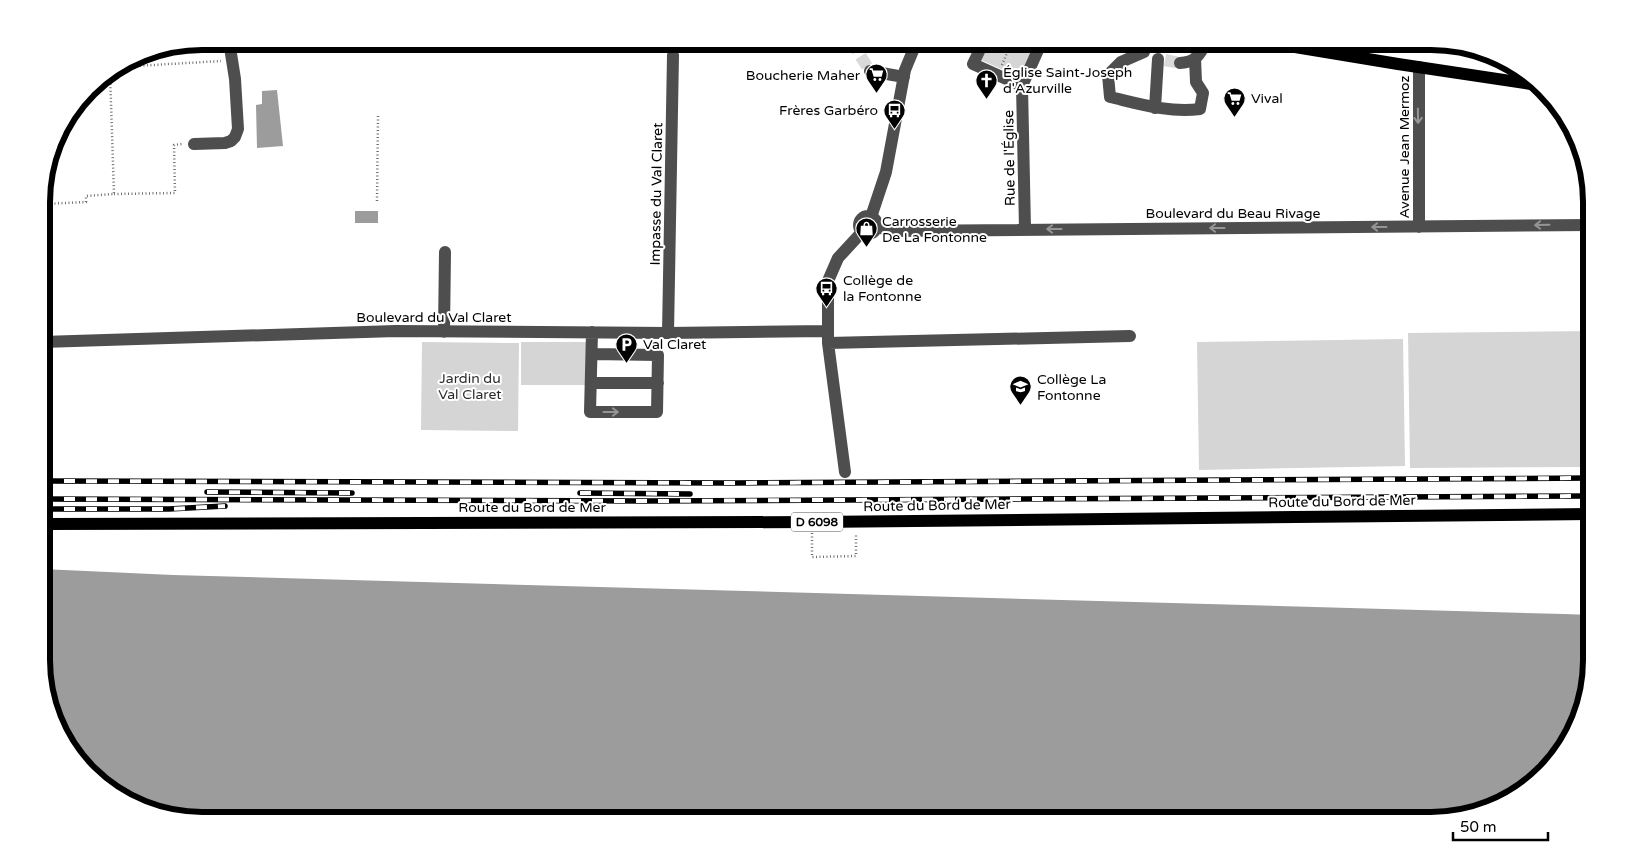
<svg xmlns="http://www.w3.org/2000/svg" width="1633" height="862" font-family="'Varela Round',sans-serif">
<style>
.green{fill:#d5d5d5}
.water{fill:#9c9c9c}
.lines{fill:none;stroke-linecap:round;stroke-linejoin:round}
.minor-tunnel{stroke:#d9d9d9;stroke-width:12;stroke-dasharray:12 6;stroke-linecap:butt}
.path{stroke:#707070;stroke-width:2.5;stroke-dasharray:1 2.5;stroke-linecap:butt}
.minor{stroke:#4e4e4e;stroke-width:12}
.major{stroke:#000;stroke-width:12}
.rail-casing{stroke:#000;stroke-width:5.5}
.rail{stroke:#fff;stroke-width:4;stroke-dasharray:11;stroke-linecap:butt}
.oneway{stroke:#959595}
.labels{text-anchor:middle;stroke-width:4;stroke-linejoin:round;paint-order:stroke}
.shield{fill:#fff;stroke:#4c4c4c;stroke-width:1}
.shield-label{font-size:12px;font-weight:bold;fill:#000}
.poi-label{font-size:14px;fill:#000;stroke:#fff;text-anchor:start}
.street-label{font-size:14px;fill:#000;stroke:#fff}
.park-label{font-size:14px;fill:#2c2c2c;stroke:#fff}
.rim{fill:none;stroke:#000;stroke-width:6}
</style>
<rect width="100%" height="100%" fill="#fff"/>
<path class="green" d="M990 41H1036L1019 77 981 60Z
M1591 331V467L1410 468 1408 333Z
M1403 339 1405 466 1199 470 1197 342Z
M422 342 519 343 518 431 421 430Z
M521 342H587V385H521Z"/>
<path class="water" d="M277 90 283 146 257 148 256 105 262 104V91Z
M355 211H378V223H355Z
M42 569 173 575 1564 614 1592 615V660L1575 731 1520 794 1441 820 202 821 131 804 69 749 43 681Z"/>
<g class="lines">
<path class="minor-tunnel" d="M851 41 870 71
M1165 60 1180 63"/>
<path class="path" d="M1002 65 1012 41
M119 67 221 61
M114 194 175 193 174 145 182 144
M377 201 378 115
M44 204 86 202V196L114 194 110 73
M812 533V557L856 556V534"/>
<path class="minor" d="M984 41 973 64 1022 86 1042 41
M1144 52 1121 62 1108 75 1110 97C1140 104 1169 113 1200 109L1203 93 1196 82 1195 58
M1180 63C1197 62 1200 54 1207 41
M1419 67V227
M870 71 904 77
M1022 86 1025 229
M1155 108 1158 59
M194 144 225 143 231 141 235 137 238 129 235 79 229 41
M859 225a9 9 0 1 1 18 0a9 9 0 1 1-18 0Z
M871 217 886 172 905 70 917 41
M876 227 893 231 1591 225
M444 332 445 252
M668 333 673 55
M42 342 396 331 668 333 827 331
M828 343 1130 336
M592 354 658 355 657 412H590L592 332
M591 383H658
M845 472 828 343V281L838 258 862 232"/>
<path class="major" d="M1259 41 1398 64 1531 84
M42 524 812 522 1591 514"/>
<defs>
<path id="rail" d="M42 481 733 483 1591 478
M207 492 352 493
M580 493 690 494
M42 499 646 501 1591 496
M42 509H169L225 506"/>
</defs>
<use href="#rail" class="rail-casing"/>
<use href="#rail" class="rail"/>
</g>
<defs><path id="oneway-shaft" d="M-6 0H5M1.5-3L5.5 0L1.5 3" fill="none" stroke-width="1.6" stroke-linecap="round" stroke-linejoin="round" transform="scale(1.25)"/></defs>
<g class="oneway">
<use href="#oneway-shaft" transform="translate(1418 116) rotate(89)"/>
<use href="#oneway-shaft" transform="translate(1542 225) rotate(179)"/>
<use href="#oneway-shaft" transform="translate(1379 227) rotate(180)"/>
<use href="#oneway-shaft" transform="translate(1217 228) rotate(180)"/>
<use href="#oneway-shaft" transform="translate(1054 229) rotate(180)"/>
<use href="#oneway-shaft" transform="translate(611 412)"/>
</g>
<defs>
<symbol id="supermarket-pin" viewBox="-11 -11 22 30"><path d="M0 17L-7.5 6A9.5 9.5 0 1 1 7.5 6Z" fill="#000" stroke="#fff"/><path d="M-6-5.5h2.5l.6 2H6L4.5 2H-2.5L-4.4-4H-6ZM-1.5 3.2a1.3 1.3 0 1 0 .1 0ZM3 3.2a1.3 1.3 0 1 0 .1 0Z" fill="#fff"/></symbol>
<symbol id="church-pin" viewBox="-11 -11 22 30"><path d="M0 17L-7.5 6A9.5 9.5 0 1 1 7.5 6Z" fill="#000" stroke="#fff"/><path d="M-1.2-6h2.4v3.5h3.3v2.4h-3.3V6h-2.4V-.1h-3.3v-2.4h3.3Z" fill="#fff"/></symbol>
<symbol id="bus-pin" viewBox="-11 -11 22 30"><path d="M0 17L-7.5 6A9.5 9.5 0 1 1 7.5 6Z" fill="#000" stroke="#fff"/><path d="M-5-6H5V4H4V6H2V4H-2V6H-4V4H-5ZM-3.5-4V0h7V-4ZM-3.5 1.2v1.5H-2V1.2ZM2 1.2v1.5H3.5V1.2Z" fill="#fff"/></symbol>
<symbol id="shop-pin" viewBox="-11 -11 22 30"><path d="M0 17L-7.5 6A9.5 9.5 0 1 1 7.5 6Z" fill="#000" stroke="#fff"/><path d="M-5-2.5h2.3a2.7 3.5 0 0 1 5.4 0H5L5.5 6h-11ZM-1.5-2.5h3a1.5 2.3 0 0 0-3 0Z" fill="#fff"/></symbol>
<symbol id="parking-pin" viewBox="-11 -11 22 30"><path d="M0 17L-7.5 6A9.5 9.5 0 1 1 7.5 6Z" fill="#000" stroke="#fff"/><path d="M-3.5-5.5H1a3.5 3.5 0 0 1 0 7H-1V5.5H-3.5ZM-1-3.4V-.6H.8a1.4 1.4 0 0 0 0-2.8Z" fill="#fff"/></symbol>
<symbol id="school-pin" viewBox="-11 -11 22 30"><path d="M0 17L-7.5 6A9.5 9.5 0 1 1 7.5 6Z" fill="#000" stroke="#fff"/><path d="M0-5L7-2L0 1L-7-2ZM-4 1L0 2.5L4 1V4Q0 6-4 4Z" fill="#fff"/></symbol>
</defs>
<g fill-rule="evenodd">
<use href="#supermarket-pin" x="864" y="62" width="25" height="34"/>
<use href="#church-pin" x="974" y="68" width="25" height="34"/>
<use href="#supermarket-pin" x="1222" y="86" width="25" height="34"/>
<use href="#bus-pin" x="882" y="98" width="25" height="34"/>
<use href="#shop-pin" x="854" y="216" width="25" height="34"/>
<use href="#bus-pin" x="814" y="276" width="25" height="34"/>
<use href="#parking-pin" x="614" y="332" width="25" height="34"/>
<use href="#school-pin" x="1008" y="374" width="25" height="34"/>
</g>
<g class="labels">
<rect class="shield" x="791" y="512.5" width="52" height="19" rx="4"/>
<g class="shield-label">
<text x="817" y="526">D 6098</text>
</g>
<g class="poi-label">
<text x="1003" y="77">Église Saint-Joseph<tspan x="1003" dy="16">d'Azurville</tspan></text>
<text x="860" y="80" text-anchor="end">Boucherie Maher</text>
<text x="1251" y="103">Vival</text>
<text x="878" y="115" text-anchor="end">Frères Garbéro</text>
<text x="882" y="226">Carrosserie<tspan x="882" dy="16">De La Fontonne</tspan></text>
<text x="843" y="285">Collège de<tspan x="843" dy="16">la Fontonne</tspan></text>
<text x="643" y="349">Val Claret</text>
<text x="1037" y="384">Collège La<tspan x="1037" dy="16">Fontonne</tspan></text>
</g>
<g class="street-label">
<text transform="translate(1404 147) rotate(-90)" y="5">Avenue Jean Mermoz</text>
<text transform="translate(1009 158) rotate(-91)" y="5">Rue de l'Église</text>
<text transform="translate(656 194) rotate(-89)" y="5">Impasse du Val Claret</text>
<text x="1233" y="218">Boulevard du Beau Rivage</text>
<text x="434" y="322">Boulevard du Val Claret</text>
<text transform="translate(1342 501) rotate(-1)" y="5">Route du Bord de Mer</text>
<text transform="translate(937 505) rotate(-1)" y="5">Route du Bord de Mer</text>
<text x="532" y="512">Route du Bord de Mer</text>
</g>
<g class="park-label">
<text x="470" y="383">Jardin du<tspan x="470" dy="16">Val Claret</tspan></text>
</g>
</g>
<path d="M0 0H1633V862H0ZM202 50H1431A152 152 0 0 1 1583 202V660A152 152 0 0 1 1431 812H202A152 152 0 0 1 50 660V202A152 152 0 0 1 202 50Z" fill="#fff" fill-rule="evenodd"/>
<path class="rim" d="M202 50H1431A152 152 0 0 1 1583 202V660A152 152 0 0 1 1431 812H202A152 152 0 0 1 50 660V202A152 152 0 0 1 202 50Z"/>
<path d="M1453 832v8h95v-8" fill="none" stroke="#000000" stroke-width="2.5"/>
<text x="1460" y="832" font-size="15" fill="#000000" stroke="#ffffff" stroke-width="4" paint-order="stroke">50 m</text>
</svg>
